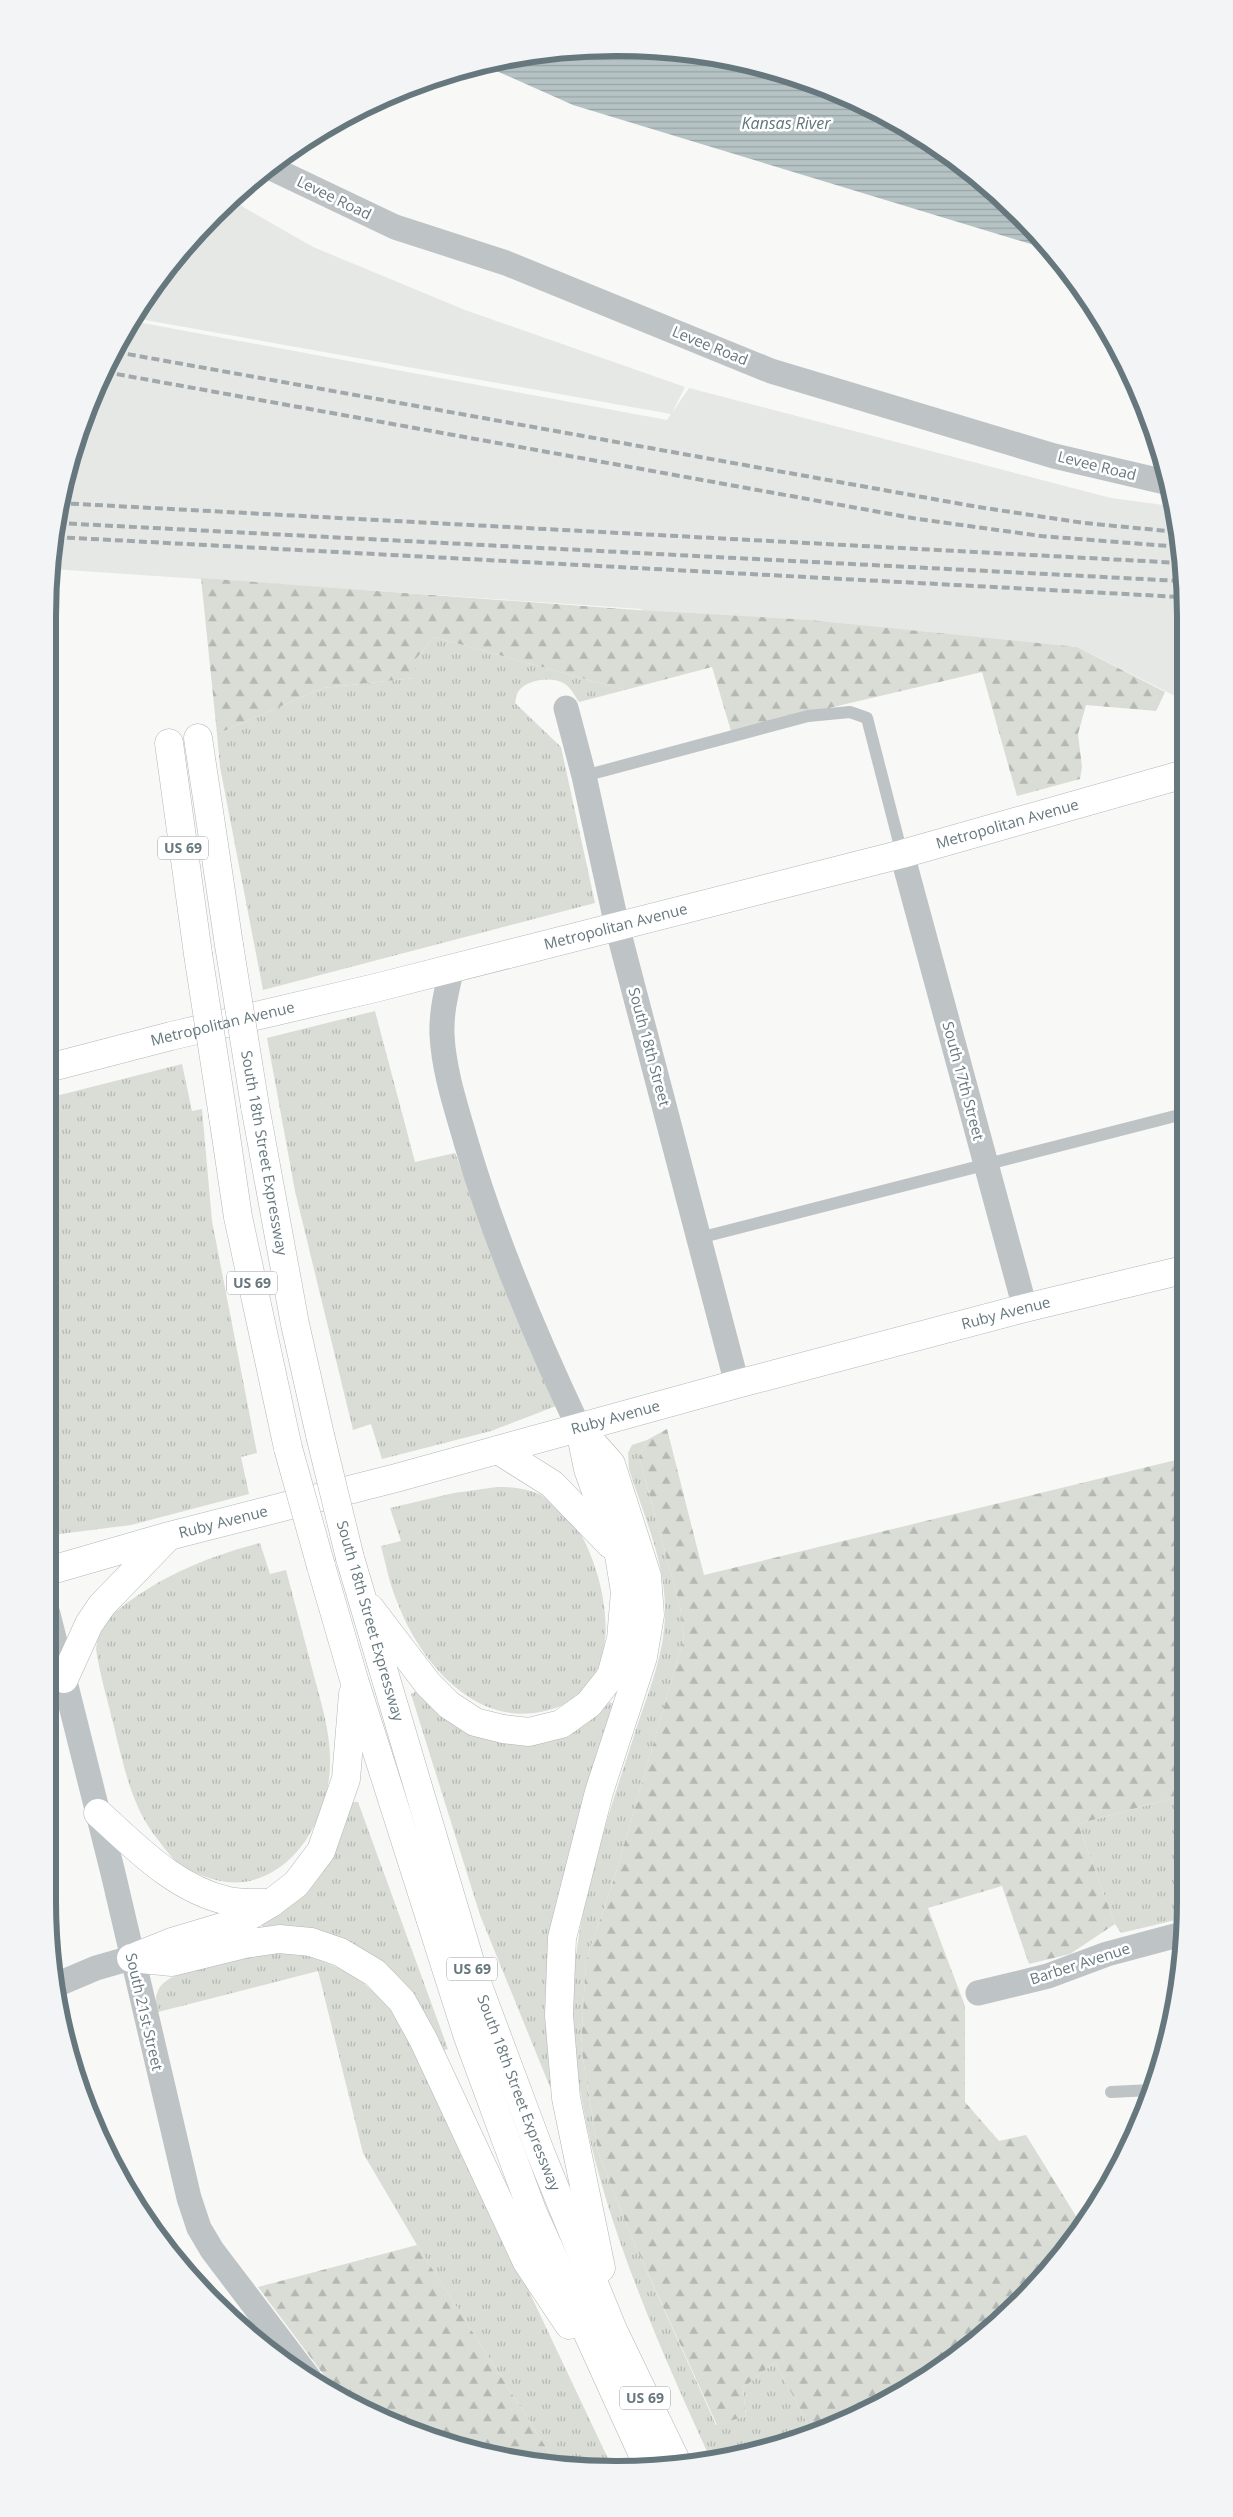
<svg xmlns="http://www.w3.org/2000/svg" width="1233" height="2517" font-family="'Open Sans',sans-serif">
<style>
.built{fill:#e6e8e6}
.grass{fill:url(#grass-tufts)}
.forest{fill:url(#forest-firs)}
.water{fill:url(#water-rules)}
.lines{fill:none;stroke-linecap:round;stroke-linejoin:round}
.secondary-casing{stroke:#b0b7ba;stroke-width:29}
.highway-casing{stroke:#b2b7b9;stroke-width:29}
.lane{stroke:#bec3c5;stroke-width:12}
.street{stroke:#bec3c5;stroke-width:25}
.secondary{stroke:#fff;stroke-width:28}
.highway{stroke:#fff;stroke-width:28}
.rail{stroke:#a0a8ab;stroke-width:4;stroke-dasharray:8 4;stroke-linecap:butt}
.highway-bridge-casing{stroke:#b2b7b9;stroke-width:29;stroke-linecap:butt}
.highway-bridge{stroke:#fff;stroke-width:28}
.labels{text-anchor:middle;stroke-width:5;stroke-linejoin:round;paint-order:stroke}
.shield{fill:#fff;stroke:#94a0a5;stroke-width:1}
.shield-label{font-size:14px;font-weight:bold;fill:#66787e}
.street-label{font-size:15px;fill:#66787e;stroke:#fff}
.water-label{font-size:16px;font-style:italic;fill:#617678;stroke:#fff}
.rim{fill:none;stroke:#66787e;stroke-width:6}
</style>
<defs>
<pattern id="grass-tufts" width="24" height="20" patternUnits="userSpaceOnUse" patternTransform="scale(1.25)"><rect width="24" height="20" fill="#d9ddd6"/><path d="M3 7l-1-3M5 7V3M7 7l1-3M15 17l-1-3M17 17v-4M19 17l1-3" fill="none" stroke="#b4b8b3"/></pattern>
<pattern id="forest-firs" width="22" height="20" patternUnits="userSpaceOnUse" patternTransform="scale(1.25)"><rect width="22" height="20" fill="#d9ddd6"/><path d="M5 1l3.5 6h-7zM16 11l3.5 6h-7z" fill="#b4b8b3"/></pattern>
<pattern id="water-rules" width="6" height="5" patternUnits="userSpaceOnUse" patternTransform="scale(1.25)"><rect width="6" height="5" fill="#b6c3c5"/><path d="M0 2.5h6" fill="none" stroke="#98a3a5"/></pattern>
</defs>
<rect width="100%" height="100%" fill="#f8f8f6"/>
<path class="built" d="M231 200 313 247 465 310 685 387 672 413 689 388 1111 498 1171 506 1181 542V699L1077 647 643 611 642 609 52 569 58 505 91 398 132 321 667 420 671 414 134 318 144 300 214 214Z"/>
<path class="grass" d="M434 637 625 690 579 702C575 696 571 688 565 684 553 676 526 679 518 692 516 695 516 700 515 703L561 747 595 903 263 990 220 767 217 734 323 688 415 678V660Z
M375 1011 415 1162 455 1153 556 1406 491 1431 382 1459 371 1424 353 1430 295 1191 267 1038Z
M182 1064 192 1111 202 1109 212 1221 257 1453 241 1457 249 1494 131 1525 52 1535 48 1516V1098Z
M647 1440 639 1457 680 1606 684 1638 614 1879 586 1960 581 2046 598 2152 635 2245 716 2425 746 2416 743 2388 775 2362 813 2434 799 2439 711 2460C647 2320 562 2132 574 1975 581 1894 608 1816 633 1739 646 1697 666 1654 665 1609 665 1561 643 1514 629 1469L628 1453 632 1445Z
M497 1487C513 1487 524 1488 539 1494 545 1497 547 1500 554 1501 561 1509 570 1517 576 1526 603 1569 624 1654 581 1693 569 1704 556 1709 540 1712 473 1725 420 1661 398 1604 390 1586 386 1565 381 1546L401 1541 390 1508 454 1493Z
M260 1543 270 1574 286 1570C295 1604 304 1638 313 1672 321 1703 331 1733 330 1765 329 1830 275 1905 203 1876 197 1873 190 1872 185 1868 175 1862 166 1851 159 1841 132 1809 124 1767 114 1727 108 1701 100 1676 96 1649L98 1636 108 1612 113 1614C156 1578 206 1557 260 1543Z
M420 1689 456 1723 594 1717 610 1702 617 1706 558 1903 557 2083 550 2087 480 1915 411 1694Z
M1181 1796 1185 1810 1184 1918 1121 1933 1115 1924 1078 1824Z
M352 1802H358L448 2049 439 2052 411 1998 264 1931 261 1922 333 1854 344 1829Z
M293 1952C346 1966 376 1985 406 2031L612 2467 580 2468 558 2466 417 2245 363 2153 318 1971 154 2013C155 2004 155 1995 160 1987 176 1964 265 1953 293 1952Z"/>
<path class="forest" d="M201 578 638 610 809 620 1077 647 1165 692 1156 711 1086 705 1078 734 1082 767 1080 779 1017 796 982 672 731 731 712 667 625 690 434 637 415 660V678L323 688 217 734Z
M667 1429 704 1575 1184 1458 1185 1810 1181 1796 1078 1824 1115 1924 1070 1954 1029 1964 1002 1886 928 1908 965 2006V2102L999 2141 1026 2135 1082 2226 1019 2303 963 2352 868 2411 813 2434 775 2362 743 2388 746 2416 717 2425 635 2245 598 2152 581 2046 586 1960 614 1879 684 1638 680 1606 639 1457 647 1440Z
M417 2245 558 2466 505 2459 398 2426 338 2394 258 2287Z"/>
<path class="water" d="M617 48 728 58 835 91 963 165 1047 249 573 105 483 65 506 58Z"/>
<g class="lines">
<defs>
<g id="secondary">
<path id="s1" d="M48 1068 171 1036 375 988 902 854 1181 775"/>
<path id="s2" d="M48 1571 169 1536 396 1478 737 1384 1025 1308 1183 1270"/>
<path d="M64 1679 89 1624 102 1605 166 1539"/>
</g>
<g id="highway">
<path d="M198 738 229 945"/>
<path d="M169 743 198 954"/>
<path d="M255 1106 295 1324 320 1435"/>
<path d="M223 1116 238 1217 288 1448"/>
<path d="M579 1428 611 1464 647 1576 650 1615 643 1657 599 1792 562 1938 559 2015 566 2098 601 2268"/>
<path d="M498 1450 552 1484 610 1544"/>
<path id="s3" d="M350 1558 474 1975 541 2154 613 2330 678 2465"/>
<path d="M321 1566 355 1683 468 2037 533 2213 648 2466"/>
<path d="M370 1608 428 1684 449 1705 475 1722 503 1729 529 1732 561 1724 589 1704 611 1676 621 1639 625 1592 619 1555 588 1469 580 1430"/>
<path d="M98 1813C137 1848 175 1889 228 1901 241 1904 257 1903 271 1903"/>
<path d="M137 1956 172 1942 239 1922 271 1903 296 1884 321 1851 346 1779 353 1694"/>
<path d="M131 1958 172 1962 245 1944 279 1939 311 1942 340 1952 375 1973 402 2001 423 2039 527 2262 569 2325"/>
</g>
</defs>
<use href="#secondary" class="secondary-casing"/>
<use href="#highway" class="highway-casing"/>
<path class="lane" d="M584 776 808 716 850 712 867 718 902 854
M699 1238 1183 1114
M1111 2092 1151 2090"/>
<path class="street" d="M271 168 395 227 506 263 771 371 1054 456 1165 482
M566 708 584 776 617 926 737 1384
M902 854 1025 1308
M452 967C447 990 441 1011 442 1035 444 1072 456 1107 466 1142 495 1241 535 1335 579 1428
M48 1614 113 1873 189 2198 199 2228 212 2250 309 2378
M56 1985 96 1968 131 1958
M978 1993 1048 1976 1107 1954 1182 1934"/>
<use href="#secondary" class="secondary"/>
<use href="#highway" class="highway"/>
<path class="rail" d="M116 352 978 507 1084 523 1178 532
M105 372 918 519 1041 536 1181 547
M59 503 1181 563
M57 523 1181 581
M55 537 1181 597"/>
<defs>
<path id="highway-bridge" d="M229 945 255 1106
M198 954 223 1116
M320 1435 350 1558
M288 1448 321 1566"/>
</defs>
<use href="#highway-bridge" class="highway-bridge-casing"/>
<use href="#highway-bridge" class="highway-bridge"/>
</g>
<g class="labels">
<g class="shield">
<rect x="158" y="836.5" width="50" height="23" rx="4"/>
<rect x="227" y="1271.5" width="50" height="23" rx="4"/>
<rect x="447" y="1957.5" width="50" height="23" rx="4"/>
<rect x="620" y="2386.5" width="50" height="23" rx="4"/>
</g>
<g class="shield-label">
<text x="183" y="853">US 69</text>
<text x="252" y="1288">US 69</text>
<text x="472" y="1974">US 69</text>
<text x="645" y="2403">US 69</text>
</g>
<g class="street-label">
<text transform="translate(334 198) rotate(26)" y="5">Levee Road</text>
<text transform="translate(710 346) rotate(22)" y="5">Levee Road</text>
<text transform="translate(1097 466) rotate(14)" y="5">Levee Road</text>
<text dy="5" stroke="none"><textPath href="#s1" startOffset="990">Metropolitan Avenue</textPath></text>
<text dy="5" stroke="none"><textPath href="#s1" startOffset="585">Metropolitan Avenue</textPath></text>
<text dy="5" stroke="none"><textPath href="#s1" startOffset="180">Metropolitan Avenue</textPath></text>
<text transform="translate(649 1047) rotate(75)" y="5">South 18th Street</text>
<text transform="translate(963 1081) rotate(75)" y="5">South 17th Street</text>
<text transform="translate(264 1153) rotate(80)" y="5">South 18th Street Expressway</text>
<text dy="5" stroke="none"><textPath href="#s2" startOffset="992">Ruby Avenue</textPath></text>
<text dy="5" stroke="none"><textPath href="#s2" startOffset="588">Ruby Avenue</textPath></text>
<text dy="5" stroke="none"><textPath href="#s2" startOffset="182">Ruby Avenue</textPath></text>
<text transform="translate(370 1621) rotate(74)" y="5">South 18th Street Expressway</text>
<text transform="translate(1080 1964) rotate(-18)" y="5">Barber Avenue</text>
<text transform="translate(144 2012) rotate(77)" y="5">South 21st Street</text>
<text dy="5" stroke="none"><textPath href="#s3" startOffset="561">South 18th Street Expressway</textPath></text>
</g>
<g class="water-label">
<text x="786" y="129">Kansas River</text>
</g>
</g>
<path d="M0 0H1233V2517H0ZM616 56H617A560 560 0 0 1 1177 616V1901A560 560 0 0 1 617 2461H616A560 560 0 0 1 56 1901V616A560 560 0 0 1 616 56Z" fill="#f3f4f5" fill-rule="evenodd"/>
<path class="rim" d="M616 56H617A560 560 0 0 1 1177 616V1901A560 560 0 0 1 617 2461H616A560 560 0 0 1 56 1901V616A560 560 0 0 1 616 56Z"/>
</svg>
